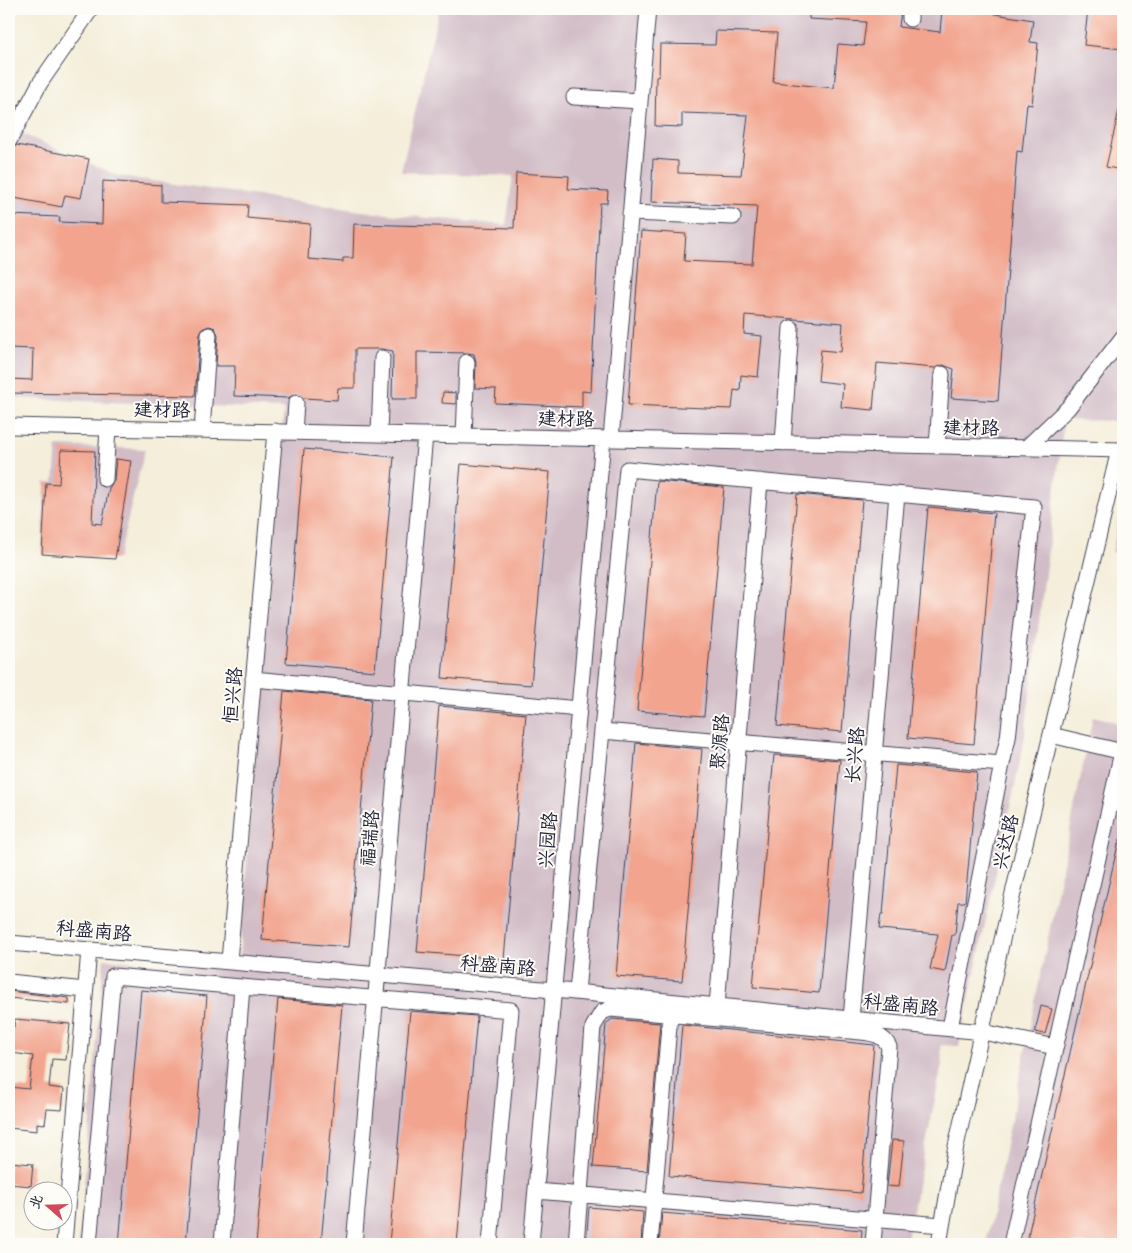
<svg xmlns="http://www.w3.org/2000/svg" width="1132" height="1253" font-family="Sriracha,'LXGW WenKai TC',sans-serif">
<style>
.industrial{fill:#d2bdc7}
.building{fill:#f2a48e}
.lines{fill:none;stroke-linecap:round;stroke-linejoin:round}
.minor-casing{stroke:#424153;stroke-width:17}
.minor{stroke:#fff;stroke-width:15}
.labels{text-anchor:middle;stroke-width:4;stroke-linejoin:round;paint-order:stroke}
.street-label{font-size:19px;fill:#22223b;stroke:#fdfcf7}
</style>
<rect width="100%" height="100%" fill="#fdfcf7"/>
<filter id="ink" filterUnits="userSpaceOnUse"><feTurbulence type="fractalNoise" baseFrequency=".02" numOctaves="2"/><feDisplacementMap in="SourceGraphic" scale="10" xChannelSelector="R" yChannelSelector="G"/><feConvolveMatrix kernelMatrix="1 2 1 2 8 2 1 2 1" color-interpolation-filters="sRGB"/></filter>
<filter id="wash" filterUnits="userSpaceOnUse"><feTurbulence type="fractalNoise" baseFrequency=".0096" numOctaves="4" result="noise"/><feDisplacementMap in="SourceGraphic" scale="20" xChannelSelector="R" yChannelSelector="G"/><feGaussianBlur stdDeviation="1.12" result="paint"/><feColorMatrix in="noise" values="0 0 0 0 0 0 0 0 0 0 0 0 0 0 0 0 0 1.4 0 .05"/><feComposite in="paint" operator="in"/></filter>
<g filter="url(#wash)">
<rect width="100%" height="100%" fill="#f4eeda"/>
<path class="industrial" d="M439 9H1123V421L1064 420 1024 742 959 1046 941 1045 942 1064 906 1244H79L104 959 238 970 284 409 9 398V135L11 129 119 176 376 213 506 225 513 176 401 172Z
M57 446 145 449 118 559 42 554 45 482H54Z
M1123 501V553L1112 552Z
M1093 716 1123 724V1244H986Z"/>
<g id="blocks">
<path class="building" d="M809 9H901L899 27 940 32 942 9H996L995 14 1033 20 1030 42 1038 43 1032 105 1027 104 1022 152 1017 151 998 401 951 398 954 369 943 365 935 368 877 363 873 410 841 407 843 384 818 381 821 350 841 352 843 323 745 315 744 334 762 336 758 377 741 375 740 391 734 390 732 409 628 405 641 231 686 234 684 261 752 264 757 206 651 202 653 159 678 161V173L741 175 748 115 682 113V127L655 126 656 77 659 76 660 44 715 45 716 31 777 33 773 82 834 88 838 44 863 46 866 22 809 19Z
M1088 9H1123V49L1084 45Z
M1119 110 1123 111V170L1106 167Z
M17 145 89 159 81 198 65 195 62 207 9 197V150Z
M516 173 569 176 568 189 608 191 607 203H600L591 392 582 391V407L495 403 496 389 475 388 476 362 474 354 468 353 417 352V399H392L393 351 382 349H355V388H338L337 400 304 398 296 394 288 398 234 396 235 366H216L218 335 215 328 209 326 202 329 200 334 195 396 9 393V379L32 380 33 349 9 348V215L60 217 59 222 102 224 103 181 161 185V202L248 205 247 218 310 224 308 259 343 262V258H353L354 224 514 228Z
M443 392 456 393V404L442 403Z
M304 449 394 457 375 671 286 663Z
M61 450 95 451 92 523 102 524 109 488 114 480 116 459 131 461 115 559 42 554 46 483 59 484Z
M461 464 550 472 531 685 442 678Z
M657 481 724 487 704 716 637 711Z
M797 494 862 500 842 732 777 726Z
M928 507 994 513 974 744 908 738Z
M284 691 371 699 349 947 262 940Z
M439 706 526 714 504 959 417 952Z
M636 743 702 749 682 981 616 976Z
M774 755 840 760 819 993 753 987Z
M896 765 977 772 965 902H958L955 935H952L945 972 930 969 938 934 879 929 881 914H883Z
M1119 840H1123V1244H1026Z
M141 990 207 996 186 1244H119Z
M9 991 69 998V1004L9 998Z
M278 999 342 1005 321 1244H256Z
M1041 1006 1052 1009 1045 1034 1035 1032Z
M410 1011 477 1016 457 1244H389Z
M15 1019 70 1024 66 1060 52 1059 49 1087 64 1089 62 1110 47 1109 45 1124 37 1123V1131L9 1128V1087L29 1089 33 1056 12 1053V1045H9V1026L14 1027Z
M612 1019 660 1023 647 1171 593 1167 606 1024Z
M682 1025 874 1045 861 1193 669 1176Z
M892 1140 904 1141 899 1187 887 1186Z
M9 1162 33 1164 31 1186 9 1184Z
M589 1207 643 1212 641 1244H586Z
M662 1213 862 1230 861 1244H659Z"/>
</g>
</g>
<g filter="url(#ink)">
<use href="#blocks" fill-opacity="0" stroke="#424153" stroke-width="1"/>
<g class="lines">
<defs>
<path id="minor" d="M910 19V9
M574 97 640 101
M9 141 40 83 91 9
M630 213 733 217
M9 426 1123 450
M202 430 209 335
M294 432 296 403
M379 434 382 358
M464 436 467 362
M611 439 648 9
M783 443 791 328
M937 446 942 374
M1026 448 1068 408 1123 337
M105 479 108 428
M253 679 579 709
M602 731 1002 764 950 1028
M1051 735 1123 752
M9 943 554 990 983 1032 1055 1047
M229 961 275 431
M9 982 85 990
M577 992 627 469 1034 507 1008 738 1002 764
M717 1006 760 481
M851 1019 897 494
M536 1191 942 1225
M64 1244 89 950
M89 1244 113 976 511 1010 490 1244
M222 1244 242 987
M354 1244 425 435
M531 1244 603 439
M576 1244 593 1027 602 1012 611 1009 861 1032C872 1033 884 1035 889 1047L873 1244
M650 1244 670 1015
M939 1244 955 1151 1004 931 1119 450
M1011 1244 1122 752"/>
</defs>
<use href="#minor" class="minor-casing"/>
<use href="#minor" class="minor"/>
</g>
</g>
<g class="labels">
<g class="street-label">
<text transform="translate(162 409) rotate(1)" y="7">建材路</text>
<text transform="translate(566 418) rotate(1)" y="7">建材路</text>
<text transform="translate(971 427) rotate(1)" y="7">建材路</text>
<text transform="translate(232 695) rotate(-85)" y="7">恒兴路</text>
<text transform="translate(719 742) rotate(-85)" y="7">聚源路</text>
<text transform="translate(854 755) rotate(-85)" y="7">长兴路</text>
<text transform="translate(369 838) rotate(-85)" y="7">福瑞路</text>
<text transform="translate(547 840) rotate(-85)" y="7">兴园路</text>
<text transform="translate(1005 842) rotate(-77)" y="7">兴达路</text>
<text transform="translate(94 930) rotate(5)" y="7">科盛南路</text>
<text transform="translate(498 965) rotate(5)" y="7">科盛南路</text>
<text transform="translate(901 1004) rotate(6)" y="7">科盛南路</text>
</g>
</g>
<rect width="1132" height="1253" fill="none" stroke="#fdfcf7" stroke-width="30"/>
<g transform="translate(48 1206) rotate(290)"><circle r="24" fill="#fdfcf7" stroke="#a5a5ac"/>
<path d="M0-4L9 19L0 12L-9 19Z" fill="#d1495b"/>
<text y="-8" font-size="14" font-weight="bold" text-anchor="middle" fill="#22223b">北</text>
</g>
</svg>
